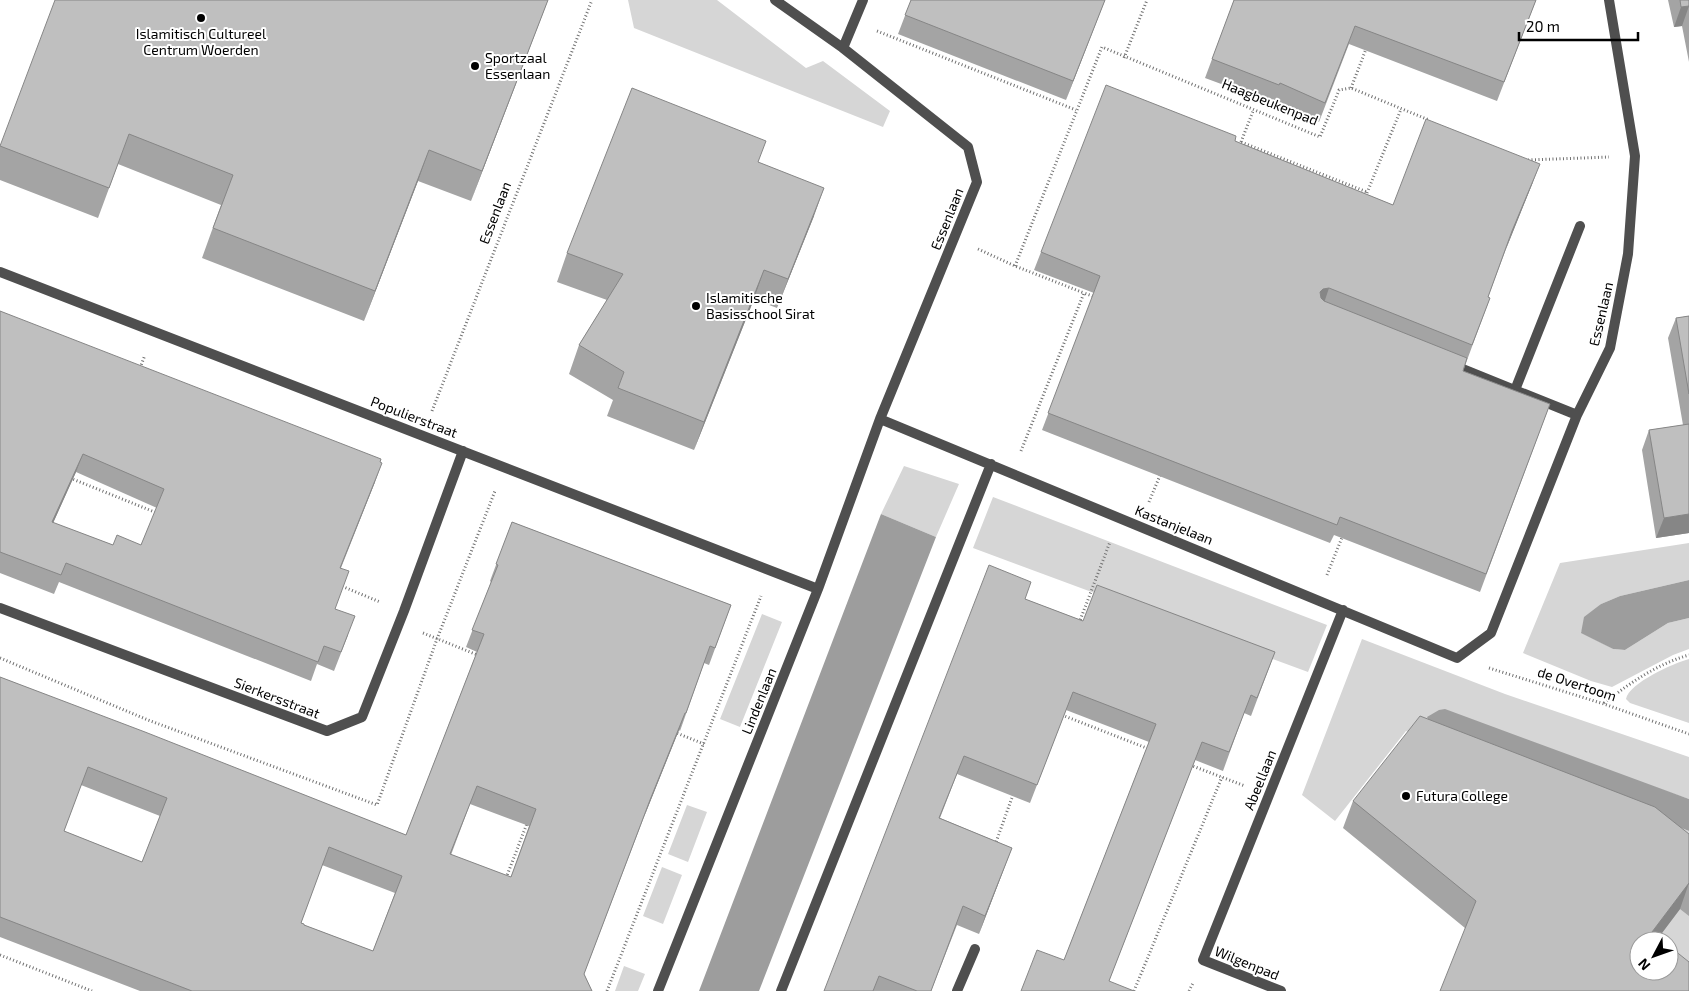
<svg xmlns="http://www.w3.org/2000/svg" width="1689" height="991" font-family="'Exo 2',sans-serif">
<style>
.green{fill:#d6d6d6}
.water{fill:#9d9d9d}
.lines{fill:none;stroke-linecap:round;stroke-linejoin:round}
.path{stroke:#717171;stroke-width:3;stroke-dasharray:1 2.5;stroke-linecap:butt}
.street{stroke:#4f4f4f;stroke-width:10}
.wall{fill:#a4a4a4;fill-rule:evenodd}
.shaded-wall{fill:#868686}
.building{fill:#bfbfbf;stroke:#868686;fill-rule:evenodd}
.poi-dot{fill:#000;stroke:#fff;stroke-width:2}
.labels{text-anchor:middle;stroke-width:4;stroke-linejoin:round;paint-order:stroke}
.poi-label{font-size:14px;fill:#000;stroke:#fff;text-anchor:start}
.street-label{font-size:14px;fill:#000;stroke:#fff}
</style>
<rect width="100%" height="100%" fill="#fff"/>
<path class="green" d="M628 0H717L806 68 823 61 890 111 883 127 634 28Z
M904 466 959 484 936 537 881 514Z
M993 497 1327 625 1308 672 973 548Z
M1689 543V580L1620 596 1601 604 1581 632 1613 649 1625 650 1668 623 1689 618V649L1673 655 1612 687 1591 681 1523 653 1560 563Z
M762 614 782 622 740 727 720 719Z
M1362 639 1505 694 1689 757V799L1631 779 1439 734 1689 831V986L1669 969V941H1650L1617 815 1406 731 1335 821 1302 795Z
M1689 659V723L1630 703 1626 699C1629 683 1674 663 1689 659Z
M687 805 707 812 688 862 668 854Z
M662 867 682 875 663 924 643 916Z
M624 966 645 974 638 991H615Z"/>
<path class="water" d="M881 514 936 537 759 991H699Z
M1689 580V618L1668 623 1625 650 1613 649 1581 633 1584 617 1601 604 1620 596Z
M1445 709 1689 799V831L1439 734 1433 730 1427 717 1439 710Z"/>
<g class="lines">
<path class="path" d="M877 31 1076 110
M1124 58 1147 0
M1351 88 1366 49
M1241 142 1253 111
M1240 145 1241 142 1367 192
M1528 160 1609 157
M1367 193 1401 109
M978 249 1015 266 1084 293
M1015 266 1102 47 1320 137 1339 90 1351 88 1429 120
M140 368 145 355
M432 411 592 0
M1021 451 1084 293 1095 297
M70 478 157 513
M1149 502 1161 473
M1327 575 1343 535
M339 585 380 602
M1079 623 1110 542
M423 633 480 656
M0 658 148 720 377 805 437 639 495 491
M1489 668 1604 704 1689 734
M1604 703C1630 683 1657 664 1689 655
M1062 715 1149 749
M674 732 704 744
M1190 765 1245 786
M995 845 1014 792
M506 878 528 821
M0 955 92 991
M607 991 761 596
M1134 991 1222 777
M1189 991 1193 983"/>
<path class="street" d="M843 48 863 0
M0 272 818 589
M1450 364 1577 415
M1515 390 1580 226
M880 419 1457 658 1491 633 1577 415 1610 348 1628 254 1635 156 1609 0
M0 608 327 731 362 717 404 611 463 451
M658 991 818 589 880 419 977 182 968 147 843 48 775 0
M781 991 991 464
M957 991 975 949
M1281 991 1203 960 1343 610"/>
</g>
<path class="wall" d="M548 0 471 201 418 181 364 321 202 258 221 205 118 164 98 218 0 180V145Z
M911 0H1105L1066 100 898 34Z
M1234 0H1536L1497 101 1349 44 1319 122 1273 102V103L1205 78Z
M1668 0H1689V62L1682 26 1674 27Z
M1235 141 1393 205 1533 182 1506 249 1488 297 1490 298 1463 371 1550 404 1480 592 1334 535 1330 543 1042 430 1094 293 1034 270 1041 252Z
M758 162 814 216 777 308 754 299 694 450 607 416 613 400 569 374 579 345 607 300 557 282 567 253Z
M0 311 375 482 341 568 335 609 348 635 334 671 317 664 311 681 59 582 54 594 0 573ZM76 472 157 508 141 545H113L53 523Z
M1689 316V533L1656 538 1642 450 1649 430 1683 425 1668 338 1676 318Z
M512 522 731 605 709 665 704 663 680 731 679 730 644 817 584 974 592 991H140L0 937V677L406 835 477 652 466 647 491 582 490 581ZM81 785 160 816 142 862 64 831ZM470 804 529 826 511 877 451 855ZM322 865 395 893 373 951 304 925 301 923Z
M1025 599 1083 621 1275 652 1251 716 1244 713 1223 771 1195 760 1109 981 1021 991 1064 960 1149 742 1066 710 1030 803 957 774 940 818 1012 848 979 934 957 925 931 991H824Z
M1353 801 1689 834V916L1680 909 1658 938 1465 928 1343 828Z"/>
<path class="shaded-wall" d="M548 0 471 201 482 171Z
M1105 0 1066 100 1073 81Z
M1689 6 1682 26 1674 27 1681 7Z
M429 150 418 181 364 321 375 291Z
M1540 164 1533 182 1506 249 1512 231Z
M824 188 814 216 777 308 788 279Z
M764 270 754 299 694 450 704 422Z
M1329 288 1323 306 1320 292 1323 289Z
M83 454 76 472 45 541 52 522Z
M382 463 375 482 333 586 340 568Z
M1689 514V533L1656 538 1664 518Z
M685 713 679 730 644 817 650 800Z
M1012 848 1005 866 979 934 985 916Z
M1689 883 1680 909 1656 941 1652 932Z"/>
<path class="building" d="M55 0H548L482 171 429 150 375 291 213 228 233 175 129 134 109 188 0 146Z
M911 0H1105L1073 81 905 15Z
M1234 0H1536L1504 82 1355 26 1325 103 1280 83 1279 85 1212 59Z
M1680 0H1689V6L1681 7Z
M1106 85 1236 136 1235 141 1393 205 1426 119 1540 164 1512 231 1488 297 1490 298 1472 345 1329 288 1323 289 1320 292 1321 298 1324 301 1467 358 1463 371 1550 404 1486 574 1340 517 1337 525 1048 413 1100 276 1041 252Z
M632 88 766 141 758 162 824 188 788 279 764 270 704 422 618 388 624 372 579 345 623 274 567 253Z
M0 311 381 459 380 462 382 463 340 568 349 571 335 609 355 616 341 652 324 646 318 662 66 563 61 575 0 552ZM83 454 164 489 141 545 117 535 113 545 52 522Z
M1689 316V394L1676 318Z
M1689 424V514L1664 518 1649 430Z
M512 522 731 605 715 648 710 646 686 713H685L650 800 584 974 592 991H192L0 917V677L145 732 406 835 484 634 472 630 498 565 496 564ZM88 767 167 798 142 862 64 831ZM477 786 536 809 511 877 450 854ZM329 847 402 876 373 951 304 925V924L301 923Z
M989 565 1031 582 1025 599 1083 621 1097 585 1275 652 1257 698 1251 695 1229 752 1202 742 1109 981 1134 991H1021L1037 950 1064 960 1156 724 1073 692 1037 785 964 756 939 818 1012 848 985 916 963 906 931 991H917L879 976 873 991H824Z
M1420 716 1655 807 1689 834V883L1652 932 1662 941H1639V971H1669V946L1689 962V991H1440L1476 901 1353 801Z"/>
<g class="poi-dot">
<circle cx="201" cy="18" r="5"/>
<circle cx="475" cy="66" r="5"/>
<circle cx="696" cy="306" r="5"/>
<circle cx="1406" cy="796" r="5"/>
</g>
<g class="labels">
<g class="poi-label">
<text x="201" y="39" text-anchor="middle">Islamitisch Cultureel<tspan x="201" dy="16">Centrum Woerden</tspan></text>
<text x="485" y="63">Sportzaal<tspan x="485" dy="16">Essenlaan</tspan></text>
<text x="706" y="303">Islamitische<tspan x="706" dy="16">Basisschool Sirat</tspan></text>
<text x="1416" y="801">Futura College</text>
</g>
<g class="street-label">
<text transform="translate(1270 102) rotate(22)" y="5">Haagbeukenpad</text>
<text transform="translate(495 213) rotate(-69)" y="5">Essenlaan</text>
<text transform="translate(947 219) rotate(-68)" y="5">Essenlaan</text>
<text transform="translate(1601 314) rotate(-77)" y="5">Essenlaan</text>
<text transform="translate(414 417) rotate(21)" y="5">Populierstraat</text>
<text transform="translate(1174 525) rotate(22)" y="5">Kastanjelaan</text>
<text transform="translate(1577 684) rotate(18)" y="5">de Overtoom</text>
<text transform="translate(277 698) rotate(21)" y="5">Sierkersstraat</text>
<text transform="translate(759 701) rotate(-68)" y="5">Lindenlaan</text>
<text transform="translate(1260 780) rotate(-68)" y="5">Abeellaan</text>
<text transform="translate(1247 963) rotate(22)" y="5">Wilgenpad</text>
</g>
</g>
<g transform="translate(1654 956) rotate(229)"><circle r="24" fill="#ffffff" stroke="#999999"/>
<path d="M0-4L9 19L0 12L-9 19Z" fill="#000000"/>
<text y="-8" font-size="14" font-weight="bold" text-anchor="middle" fill="#000000">N</text>
</g>
<path d="M1519 32v8h119v-8" fill="none" stroke="#000000" stroke-width="2.5"/>
<text x="1526" y="32" font-size="15" fill="#000000" stroke="#ffffff" stroke-width="4" paint-order="stroke">20 m</text>
</svg>
